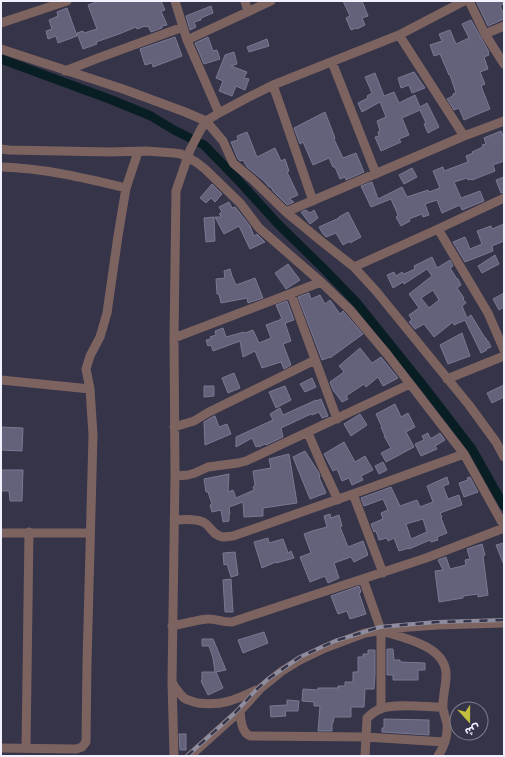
<svg xmlns="http://www.w3.org/2000/svg" width="505" height="757" font-family="Montserrat,'Noto Sans Arabic',sans-serif">
<style>
.lines{fill:none;stroke-linecap:round;stroke-linejoin:round}
.canal{stroke:#081e23;stroke-width:9}
.building{fill:#64627a;stroke:#7a7991;fill-rule:evenodd}
.street{stroke:#7c6360;stroke-width:9}
.rail-casing{stroke:#8e8d9f;stroke-width:4}
.rail{stroke:#363449;stroke-width:2.5;stroke-dasharray:8;stroke-linecap:butt}
</style>
<rect width="100%" height="100%" fill="#363449"/>
<g class="lines">
<path class="canal" d="M1 59 112 100 151 116 174 130 204 145 238 180 277 223 322 267 357 303 426 389 472 449 504 506"/>
</g>
<path class="building" d="M99 1H161L165 10 161 11 167 25 162 26V28L151 32 148 26 146 27 145 26 137 29 136 27 119 34 96 42 97 44 83 49 77 33 83 31 84 33 97 29 88 5Z
M343 1H362L368 16 362 18 365 25 357 29 356 28 351 30 346 18 350 16Z
M476 1H504V3L500 6 504 15V19L488 26Z
M211 6 213 13 201 18V20L194 22 196 27 190 30 186 16Z
M67 8 77 36 58 43 56 36 48 39 46 31 52 29 49 20 58 16 57 12Z
M471 20 489 52 488 53 489 55 484 57 488 69 480 72 485 84 481 86 490 109 473 116 464 120 459 108 454 110 447 99 453 96V94L456 93 450 75H449L440 54 434 56 430 45 442 41 439 34 450 30 456 44 469 38 462 24Z
M175 37 182 56 153 67 152 63 145 65 140 49Z
M208 37 213 51 217 50 220 59 204 64 195 43Z
M267 39 269 46 249 52 247 47Z
M234 52 237 64 231 66 247 72 244 78 249 79 245 90 236 86 232 96 219 91 223 81 216 78 225 55Z
M414 72 425 88 412 93 409 85 401 88 398 78Z
M375 73 384 96 394 92 399 103 415 95 420 107 427 103 439 127 428 133 424 124 426 123 420 110 402 118 409 135 399 139 401 142 381 151 375 137 379 136 378 132 380 131 377 121 386 117 380 102 362 112 358 103 368 98 367 96 372 93 365 77Z
M325 112 335 138 334 139 343 158 356 153 364 172 346 180 345 177 340 179 335 167H333L329 158 313 165 303 142 300 144 294 128Z
M501 131 504 138V161L493 165 495 171 472 180 471 179 468 180 467 178 454 182 461 198 480 191 484 201 462 210 460 205 442 213 437 200 425 204 429 215 423 217 422 214 409 219 410 221 401 226 396 217 398 215 391 199 371 207 361 186 372 182 378 199 402 187 407 197 428 190 429 192 440 188 433 171 443 167 444 171 468 162 466 156 473 153 472 152 483 147 482 145 486 144 484 138Z
M247 132 257 157 275 148 281 161 285 159 289 171 287 172 298 195 289 199 294 202 287 205 273 191 271 187H269L264 181 247 167 243 160 240 161 238 159 231 142 238 140 237 136Z
M412 168 417 177 404 184 399 175Z
M504 177V192L501 193 496 180Z
M212 184 222 194 215 202 211 198 206 203 200 198Z
M229 202 232 208 235 207 236 208 250 226 254 236 257 234 265 242 250 249 239 226 224 234 215 217H222L219 214 222 212 219 207Z
M306 210 310 213 314 210 318 218 310 224 301 212Z
M348 212 361 237 350 243V241L343 245 336 233 326 237 323 234 319 227 339 218V217Z
M214 217 215 241 206 242 204 218Z
M504 224V241L492 246 493 251 465 262 453 242 465 237 470 249 482 244 477 231 491 226 492 229Z
M495 255 499 264 482 273 478 266Z
M432 257 437 268 450 260 453 266 450 268 457 279H458L461 285 457 288 464 298 463 299 466 303 462 306 467 318 471 315 485 338H486L487 341H488L491 347 486 349 487 350 481 353 465 320 454 325 453 322 434 337 424 324 415 329 409 322 412 320 409 315 419 308 409 294 432 276 427 269 404 284 403 282 393 288 387 275 394 272 396 276 402 272 404 274 415 269 414 266ZM433 290 439 300 429 308 421 298Z
M288 264 300 280 286 289 275 273Z
M230 269 232 276 236 285 255 278 263 298 248 303 247 298 221 303 219 294H217L216 279 225 278 224 271Z
M309 293 311 299 320 295 325 304 330 300 340 314 343 311 363 334 330 358V357L322 360 298 297Z
M504 293V307L499 310 493 299Z
M287 301 294 320 285 323 291 341 283 344 291 365 284 369 281 362 262 368 255 351 243 357 240 341 213 351 211 345 208 346 206 340 211 339 210 337 216 335 215 331 223 328 226 337 244 332 245 333 253 330 259 343 271 338 266 325 282 319 276 305Z
M462 333 470 356 448 364 440 345Z
M360 348 372 363 381 357 398 378 383 386 378 377 366 387 364 384 346 396 348 399 342 402 333 390 330 382 344 372 339 366Z
M234 373 240 388 228 393 222 378Z
M312 378 316 387 305 392 300 384Z
M504 385V397L492 403 487 393Z
M204 386H214V396L204 397Z
M285 386 291 400 276 408 269 392Z
M321 399 328 416 322 418 319 412 312 415 311 414 281 428 283 437 266 445 265 444 259 447V446L256 447 252 438 236 447V437L273 420 270 414 280 408 283 415 316 400V401Z
M395 404 401 417 408 413 415 427 406 432 414 447 386 462 381 453 391 448 384 436H385L381 427H382L376 414Z
M360 414 367 425 351 436 344 424Z
M214 416H215L219 427 227 424 231 434 205 445 204 422Z
M1 427 23 428 22 451 1 450Z
M428 433 430 438H432L440 433 445 440 435 446 437 449 421 456 415 444 424 440 422 436Z
M344 442 355 462 365 456 373 470 361 476 363 480 352 485 349 478 342 481 337 469 333 471 324 454Z
M305 451 319 473 320 477H319L326 493 310 499 293 457Z
M289 454 297 503 263 508V516L244 517 243 502 229 507 230 514 229 515V521L223 522 221 510 212 512 210 505 212 504 208 492H206L204 479 229 474 228 492 233 490 236 498 254 490 253 487 255 485 253 471 271 468 269 459Z
M383 462 387 470 379 474 375 466Z
M1 470H23L22 501H10L9 491H1Z
M447 477 449 484 443 486 448 499 459 495 462 505 440 513 442 517 441 518 447 533 437 537 438 540 431 542 430 540 409 549V548L399 551 394 538 388 541 387 538 379 540 376 531 374 532 371 524 383 519 381 513 388 510 383 499 364 506 361 498 391 487 400 506 417 500 420 507 433 502 427 486ZM423 519 427 532 411 539 406 524Z
M470 477 478 492 464 497 459 483 468 480 467 478Z
M330 514 331 518 339 515 342 526 340 527 348 547 363 541 368 555 354 562 351 557 334 563 339 578 328 583 325 576 310 582 300 557 311 553 304 534 312 531 327 527 324 516Z
M268 538 269 543 283 539 288 553 291 551 294 558 276 563V562L262 568 254 542Z
M504 543V565L496 545Z
M482 544 485 555 483 556 488 595 478 597V594L463 596V598L439 602 435 571 443 570 438 560 446 557 450 569 466 565 465 560 470 559 467 549Z
M235 552 238 575 231 577 227 564 224 565 223 553Z
M231 579 233 612H225L223 580Z
M359 586 361 592 359 593 366 614 350 619 347 611 338 614 331 596Z
M264 632 268 643 243 653 238 640Z
M202 639H213L226 670 216 672 223 688 208 695 201 681 202 680V672H215L213 658 209 646H202Z
M387 649H393L394 660H400V662L425 663V670H418V680H393V675H387Z
M368 650H375V674L374 689H365L364 707H351V717H334L333 723H332V731H318L320 706H314V702L302 701 303 689 318 690V688H338V686H345V682H353V672H358V657H363V654H368Z
M287 700 299 701 298 711H285L286 716 271 717 270 706 287 705Z
M384 719 429 720V735L382 732V728H384Z
M179 734H186V750H180Z"/>
<g class="lines">
<path class="street" d="M175 1 187 40 219 113
M245 1 248 12
M469 1 485 34 504 64
M1 23 67 1
M485 34 504 26
M399 35 464 136
M187 40 271 1
M1 49 123 89 185 112 206 121 223 141 233 163 252 179 286 212 321 241 354 267 376 291 469 405 496 442 504 457
M332 62 376 174
M65 71 101 57 183 27
M273 85 313 201
M1 149 9 150 110 152 146 151 174 153 181 154 196 162 205 169 241 204 259 228 321 282 350 310 387 354 464 454 504 526
M1 167C43 168 85 178 126 188
M286 212 464 136 504 121
M438 229 488 313 504 350
M354 267 438 229 504 198
M291 294 337 419
M174 338 321 282
M447 379 504 356
M1 380 90 389
M174 427 194 421 209 412 315 360
M308 433 323 468 338 500
M175 476 188 475 195 473 208 467 238 463 246 461 410 384
M353 494 383 573
M174 520C183 520 194 518 203 522 211 526 213 536 223 537 226 537 230 536 233 536L353 494 464 454
M1 533H90
M363 579 381 630V709
M172 626C183 624 196 620 207 619 215 618 223 623 232 622L426 558 504 528
M382 631C403 638 443 645 446 672 447 683 442 697 443 709 444 714 446 719 447 724 448 735 444 747 438 756
M172 682C175 688 179 693 184 698 187 700 194 702 198 703 222 706 235 700 256 690
M240 711C241 719 241 732 250 736L366 737 444 742
M1 748 76 749 82 747 86 742 87 663 93 435 90 389 86 369 90 356 100 337 107 313 118 236 126 188 138 152
M26 748 29 532
M174 756 172 682 175 476 174 338 176 191 190 150 201 129 206 121 219 113 247 98 273 85 399 35 464 1
M190 756 240 711 261 688 282 671 300 660 325 648 365 633 395 628 438 625 504 623
M365 756 367 718C371 714 375 711 380 709 395 703 426 707 443 707"/>
<defs>
<path id="rail" d="M187 756 235 713 255 691 268 679 300 657 335 641 380 627 437 622 504 620"/>
</defs>
<use href="#rail" class="rail-casing"/>
<use href="#rail" class="rail"/>
</g>
<rect width="505" height="757" fill="none" stroke="#f1f0fe" stroke-width="4"/>
<g transform="translate(469 721) rotate(159)"><circle r="19" fill="#363449" stroke="#817f91"/>
<path d="M0-3L7 15L0 10L-7 15Z" fill="#c2bd3f"/>
<text y="-6" font-size="11" font-weight="bold" text-anchor="middle" fill="#f1f0fe">ش</text>
</g>
</svg>
